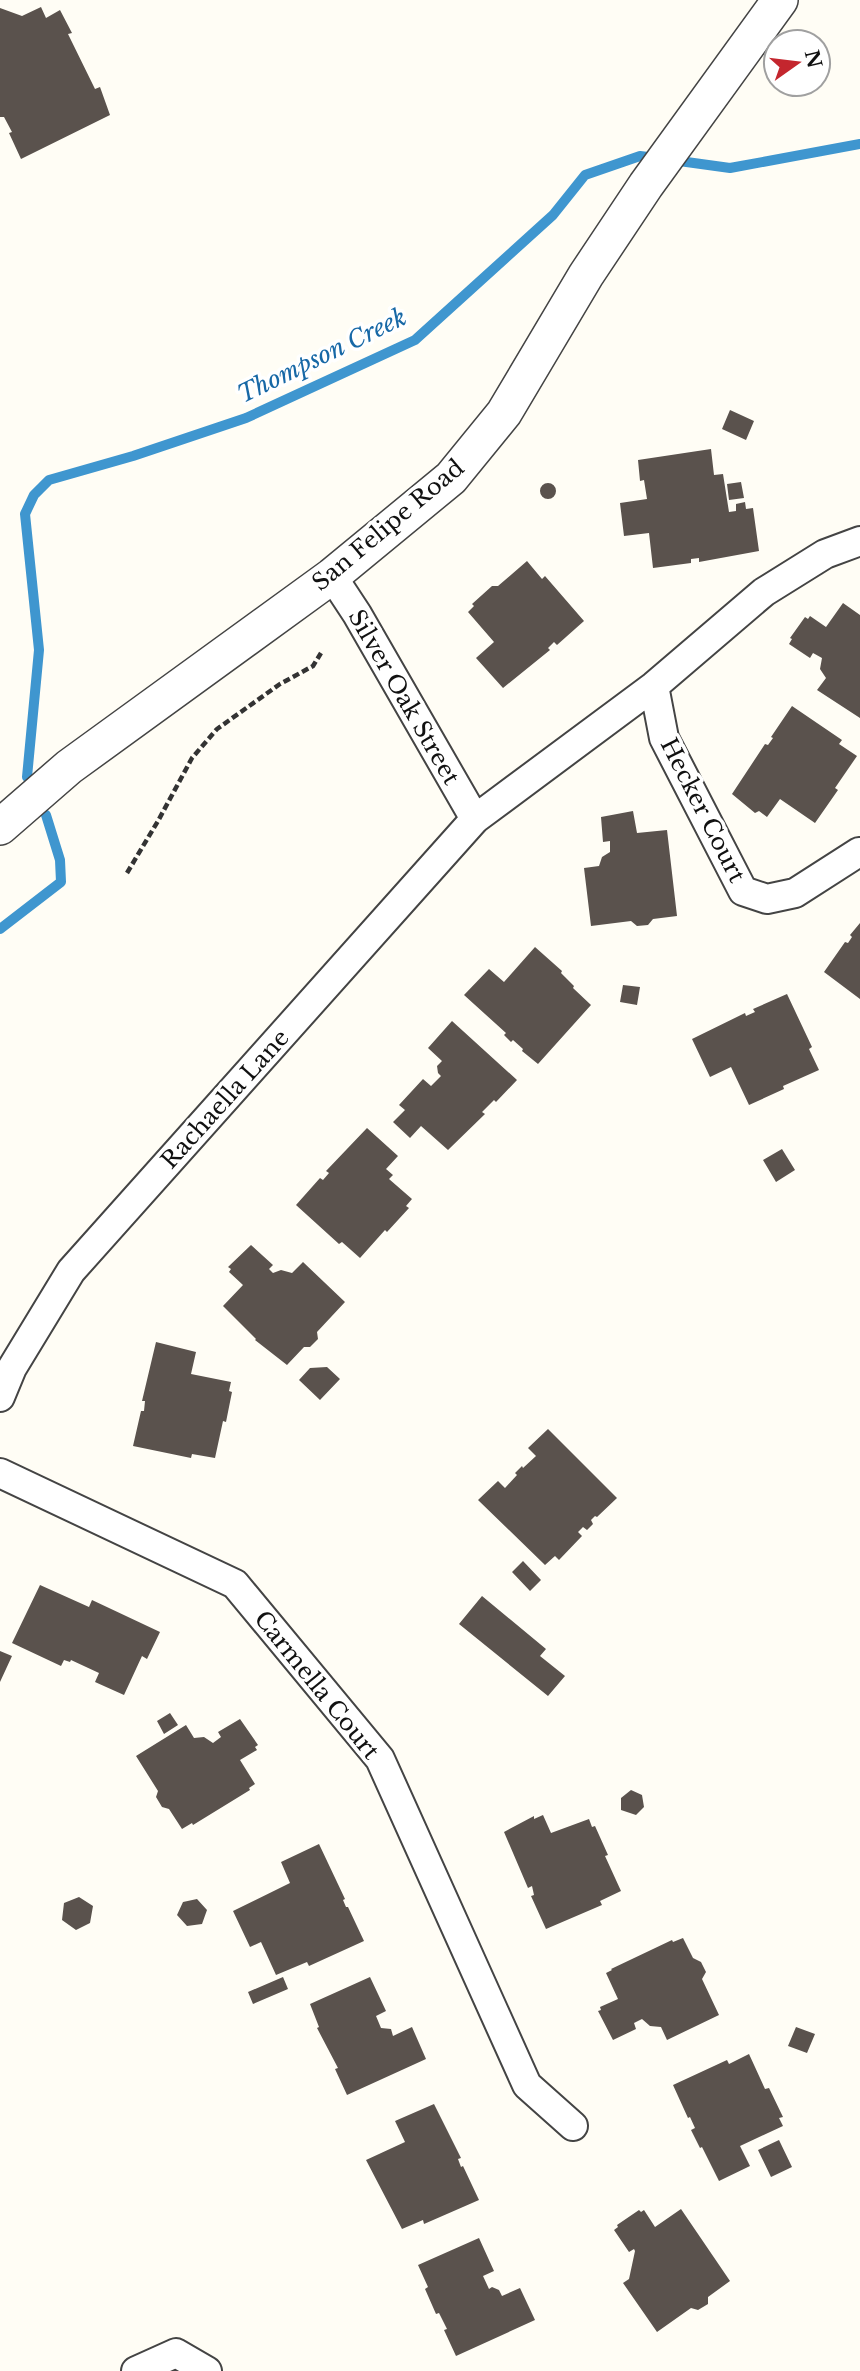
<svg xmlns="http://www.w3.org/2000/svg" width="860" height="2371" font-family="'Libre Baskerville',serif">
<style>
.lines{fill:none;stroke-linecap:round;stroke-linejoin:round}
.stream{stroke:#3f96cf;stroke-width:10}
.building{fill:#5a524d}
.minor-casing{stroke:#444;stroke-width:32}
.tertiary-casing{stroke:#444;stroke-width:38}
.path{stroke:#333;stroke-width:4.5;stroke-dasharray:7 3.5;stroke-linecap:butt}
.minor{stroke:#fff;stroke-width:28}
.tertiary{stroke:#fff;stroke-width:35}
.labels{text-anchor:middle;stroke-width:7;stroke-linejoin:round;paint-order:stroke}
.street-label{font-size:23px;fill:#111;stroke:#fff}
.water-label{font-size:24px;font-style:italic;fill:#1768a6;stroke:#fff}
</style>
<rect width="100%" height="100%" fill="#fffdf5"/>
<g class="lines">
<path class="stream" d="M672 160 730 168 860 144
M27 777 39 650 25 514 34 495 49 480 133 456 246 418 415 340 553 215 585 175 640 156 656 158
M0 929 61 882 60 860 46 815"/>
</g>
<path class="building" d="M41 7 46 18 60 10 72 33 68 34 95 89 100 87 110 115 21 159 9 133 12 132 4 117H0V8L22 16Z
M730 410 754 421 746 440 722 429Z
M711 449 714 475 723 474 729 512 736 511V504L745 502 746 509 753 508 759 551 699 562V558L691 559V563L653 568 649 533 624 536 620 503 647 499 644 480 640 481 638 460Z
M741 482 744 498 729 500 727 484Z
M540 491a8 8 0 1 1 16 0a8 8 0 1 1-16 0Z
M527 561 542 579 545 576 584 621 557 645 554 642 548 648 550 650 503 688 476 658 494 642 468 612 474 606 472 604 492 586H498Z
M843 603 860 615V718L817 690 826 678 820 669 822 658 813 653 810 658 789 644 792 639 790 638 805 617 808 619 810 616 826 627Z
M792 706 842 740 839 744 857 756 835 788 838 790 815 823 780 799 767 817 759 811 755 813 732 794 765 744 768 745 773 738 771 737Z
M633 811 637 833 667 830 677 916 653 919 648 925 637 926 631 921 591 926 584 868 599 866 602 857 610 852V841L603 842 601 817Z
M860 923V999L824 972 845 942 848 943 852 937 850 935Z
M535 947 562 971 561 973 574 986 573 988 591 1005 538 1064 522 1051 523 1049 513 1040 511 1042 504 1035 506 1033 464 995 489 969 504 982Z
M623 985 640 987 637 1005 620 1002Z
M787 994 812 1047 809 1049 819 1070 783 1086 784 1089 749 1105 731 1067 710 1077 692 1039 745 1013 746 1016 755 1012 753 1009Z
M452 1021 517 1080 496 1102 494 1100 482 1112 485 1114 448 1150 421 1126 410 1138 393 1122 405 1110 399 1105 423 1079 431 1086 441 1076 438 1073 437 1066 442 1061 428 1048Z
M367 1128 398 1156 386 1169 393 1175 389 1179 412 1199 406 1206 409 1208 387 1232 385 1230 360 1258 342 1242 339 1244 296 1205 320 1178 323 1180 329 1173 326 1171Z
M782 1149 795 1170 776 1182 763 1160Z
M251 1245 273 1265 269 1269 273 1273 281 1270 292 1273 303 1262 345 1302 317 1332 318 1339 310 1347H304L287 1365 255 1340 256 1339 223 1306 243 1285 229 1272 231 1269 228 1267Z
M156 1342 196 1352 191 1374 231 1382 229 1391 232 1392 226 1422 223 1421 215 1458 192 1454 191 1458 133 1446 141 1411H144L145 1401H142Z
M327 1367 340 1379 320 1400 299 1380 310 1368Z
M548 1429 617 1498 597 1517 595 1516 591 1520 593 1524 587 1530 583 1527 578 1532 582 1536 559 1560 555 1556 545 1565 478 1500 498 1481 505 1488 517 1475 515 1473 522 1466 523 1468 536 1456 528 1448Z
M523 1561 541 1580 530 1591 512 1572Z
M40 1585 89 1607 92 1600 160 1632 147 1659 142 1656 124 1695 95 1682 99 1673 71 1660 70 1662 64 1660 61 1666 12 1643Z
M482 1596 546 1649 540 1656 565 1676 548 1696 459 1624Z
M0 1651 12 1656 0 1682Z
M170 1713 178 1725 164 1734 157 1721Z
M240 1719 258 1745 255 1747 257 1750 240 1760 255 1784 249 1788 250 1790 193 1825 192 1823 182 1829 169 1809 162 1807 156 1797 158 1791 136 1756 186 1725 194 1738 204 1737 213 1743 221 1737 218 1732Z
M631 1790 642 1795 644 1807 636 1815 621 1810V1798Z
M543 1815 551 1833 589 1819 592 1827 595 1826 608 1855 605 1856 621 1891 600 1901 602 1905 546 1929 531 1896 534 1895 532 1886 528 1888 504 1832 534 1816V1819Z
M319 1844 345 1899 343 1900 346 1907H348L364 1941 309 1966 307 1962 276 1975 261 1942 250 1947 233 1911 290 1883 281 1862Z
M79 1897 93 1906 90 1923 76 1930 62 1920 64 1903Z
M197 1899 207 1910 202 1924 187 1926 177 1915 183 1902Z
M683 1938 693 1958 701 1962 706 1972 702 1979 719 2015 667 2040 661 2027 650 2026 642 2019 634 2023 636 2029 613 2040 598 2011 601 2010 600 2007 618 1999 606 1973 612 1970 611 1969 672 1940 673 1942Z
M283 1977 288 1989 253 2004 248 1992Z
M370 1977 386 2011 376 2016 381 2028 391 2029 393 2036 412 2027 426 2059 347 2095 335 2069 338 2068 317 2028 319 2027 310 2004Z
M796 2027 815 2034 807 2053 788 2046Z
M749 2054 765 2089 769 2088 783 2117 779 2118 783 2126 740 2146 750 2166 719 2181 702 2147 700 2148 691 2130 695 2128 690 2117 688 2118 673 2085 727 2060 729 2064Z
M434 2104 461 2158 458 2159 461 2167 463 2166 479 2200 424 2224 423 2220 402 2229 366 2160 405 2142 395 2121Z
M779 2140 792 2167 771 2177 758 2150Z
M681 2209 730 2281 708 2297V2304L698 2310 691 2308 657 2332 623 2283 629 2279 635 2251 634 2249 629 2252 614 2230 618 2227 617 2225 639 2210 641 2212 644 2210 655 2227Z
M479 2238 494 2271 483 2276 489 2289 492 2287 499 2290 502 2296 520 2288 535 2320 456 2356 444 2330 447 2329 439 2313 436 2314 425 2289 428 2287 418 2265Z"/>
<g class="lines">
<defs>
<path id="minor" d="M332 576 357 614 475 819
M654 686 664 738 743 891 767 899 795 893 859 852
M0 1397 12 1368 71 1271 475 819 654 686 764 592 825 554 860 541
M0 1473 235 1584 380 1759 527 2085 573 2126
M136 2371 176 2353 207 2371"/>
<path id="tertiary" d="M0 827 69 767 332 576 451 478 504 413 586 275 646 185 780 0"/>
</defs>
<use href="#minor" class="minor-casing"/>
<use href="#tertiary" class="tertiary-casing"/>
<path class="path" d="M127 873 158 821 192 758 217 729 280 684 313 666 321 653"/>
<use href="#minor" class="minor"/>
<use href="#tertiary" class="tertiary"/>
</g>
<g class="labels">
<g class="street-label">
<text transform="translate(388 525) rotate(-40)" y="8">San Felipe Road</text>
<text transform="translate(404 697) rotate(60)" y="8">Silver Oak Street</text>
<text transform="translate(703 810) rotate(63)" y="8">Hecker Court</text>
<text transform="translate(225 1099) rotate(-48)" y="8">Rachaella Lane</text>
<text transform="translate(317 1685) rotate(51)" y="8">Carmella Court</text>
</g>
<g class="water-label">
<text transform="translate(322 356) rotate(-26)" y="8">Thompson Creek</text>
</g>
</g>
<g transform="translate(797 63) rotate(76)"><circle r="33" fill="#ffffff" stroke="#a0a0a0" stroke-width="2"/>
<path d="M0-5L12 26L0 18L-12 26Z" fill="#c4262e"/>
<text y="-10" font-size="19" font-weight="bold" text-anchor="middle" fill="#111111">N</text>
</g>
</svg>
